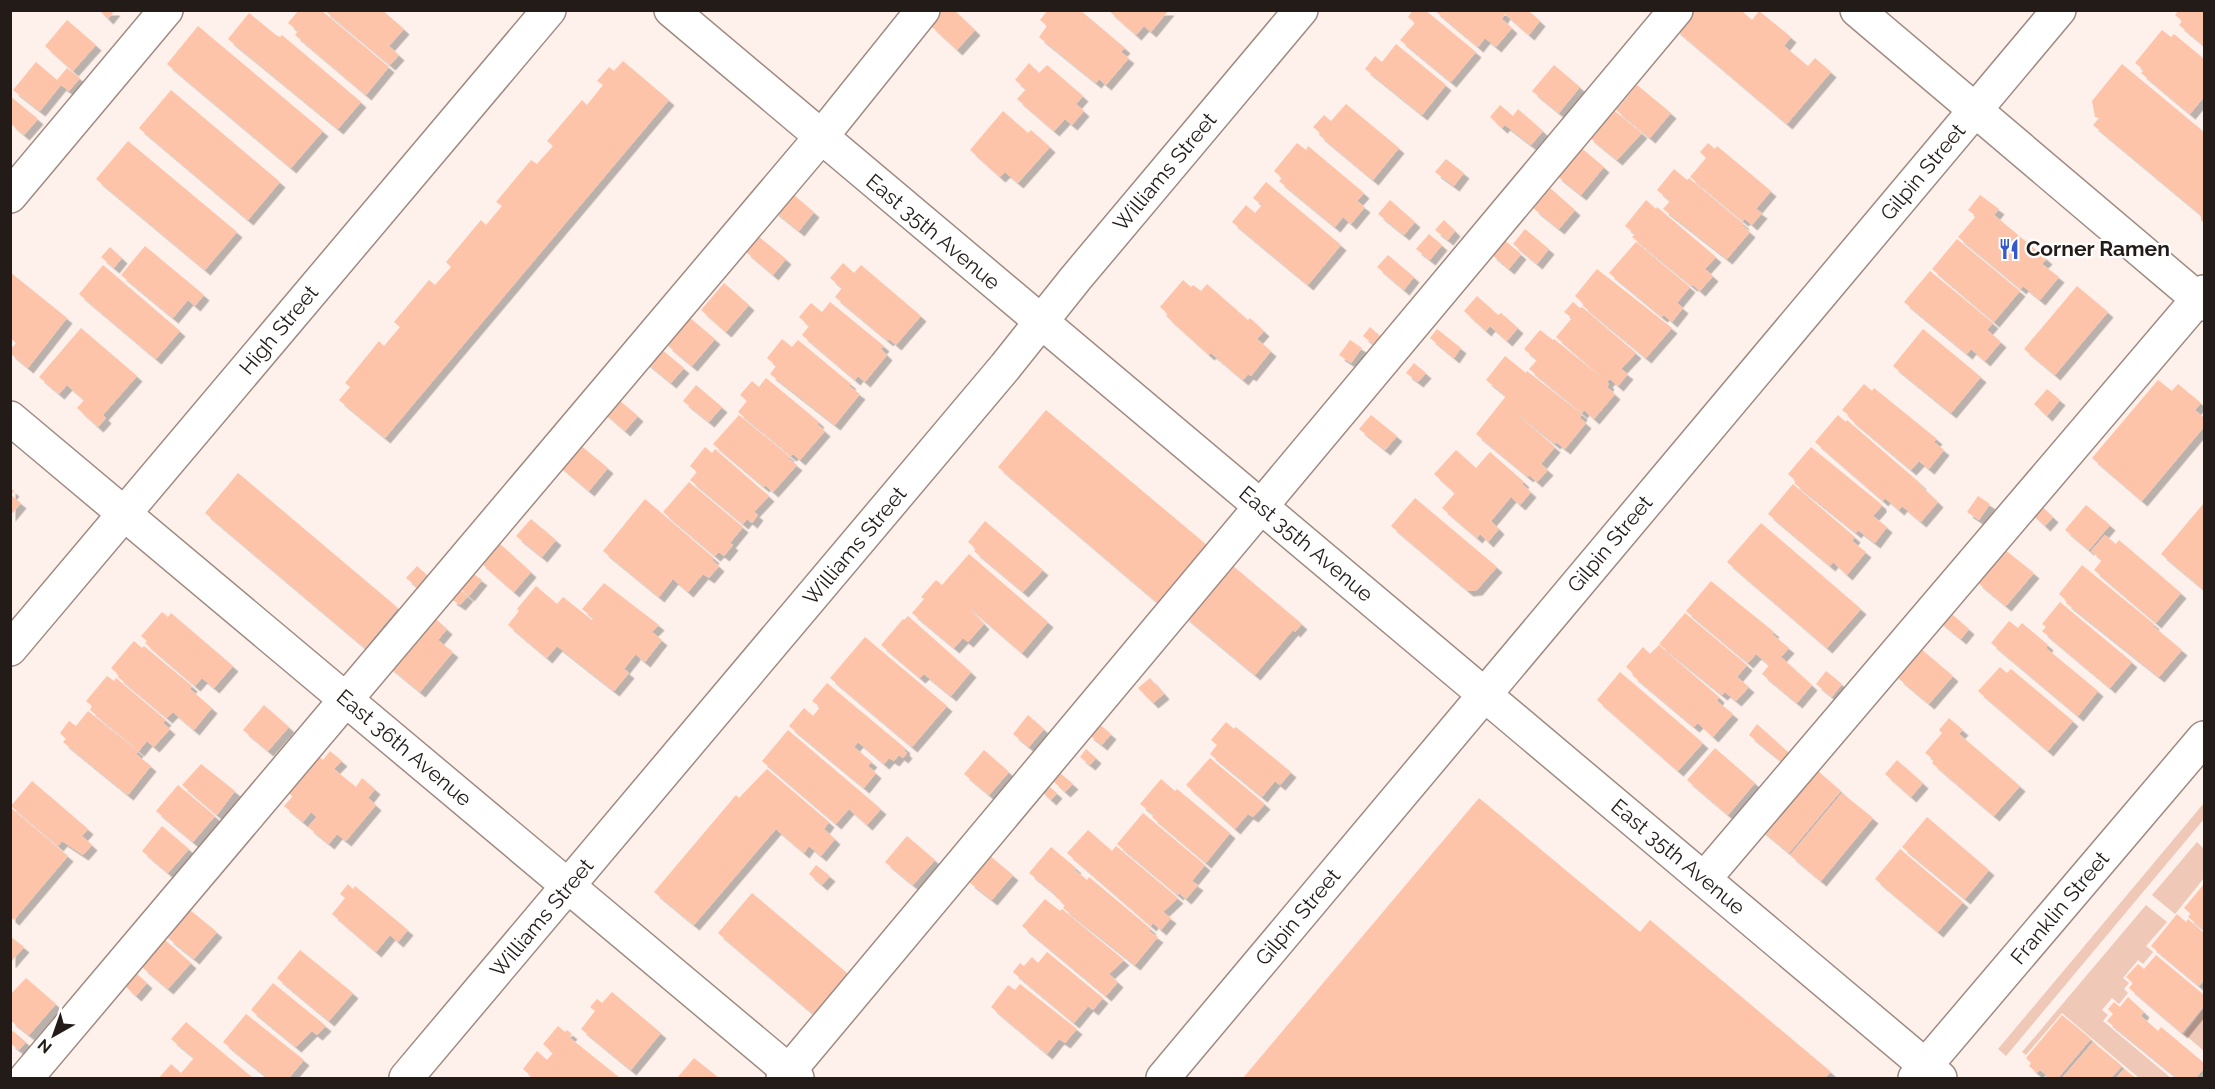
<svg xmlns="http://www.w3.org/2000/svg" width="2215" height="1089" font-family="Raleway,sans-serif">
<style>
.green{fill:#efc8b7}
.building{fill:#fec4aa;filter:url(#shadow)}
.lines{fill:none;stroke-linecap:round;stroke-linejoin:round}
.minor-casing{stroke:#a08b82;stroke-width:36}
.minor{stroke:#fff;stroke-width:33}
.labels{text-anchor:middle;stroke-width:4.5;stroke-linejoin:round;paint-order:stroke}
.street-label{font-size:21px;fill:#231b18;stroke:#fff}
.poi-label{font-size:21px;font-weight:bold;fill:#231b18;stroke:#fff;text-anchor:start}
</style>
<defs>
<filter id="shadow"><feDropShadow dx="5.5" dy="5.5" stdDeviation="0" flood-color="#0004"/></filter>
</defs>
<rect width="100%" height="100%" fill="#fef0ea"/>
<path class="green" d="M2204 803V819L2006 1056 1998 1049Z
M2197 842 2204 849V878L2175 914 2152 895Z
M2146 905 2167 922 2146 946 2153 952 2143 964 2138 960 2123 978 2129 983 2124 989 2128 993 2119 1004 2112 998 2102 1010 2108 1015 2103 1021 2171 1078H2139L2062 1013 2026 1055 2022 1052Z
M2204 1008V1051L2184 1034Z"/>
<path class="building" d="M99 10H115L108 19Z
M299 10H321L389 67 366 95 295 35 298 31 288 23Z
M324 10H382L404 29 389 46 399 55 390 65Z
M943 10H954L975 30 957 50 930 25Z
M1048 10H1080L1125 48 1121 52 1129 58 1106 85 1099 79 1096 83 1039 37 1047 26 1040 20Z
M1108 10H1169L1151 32 1144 26 1136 35Z
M1413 10H1425L1476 52 1451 82 1400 40 1415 23 1408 17Z
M1434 10H1528L1540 21 1529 35 1505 14 1502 19 1512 28 1496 47 1485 38 1478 47Z
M1691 10H1741L1752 20 1759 11 1791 37 1784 46 1808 66 1815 58 1831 72 1787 124 1675 29Z
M2179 10H2204V46L2179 25 2182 21 2175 15Z
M249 13 276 35 280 37 282 35 361 102 338 129 228 39Z
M67 20 96 45 73 71 45 46Z
M198 26 323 131 291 168 167 64Z
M2162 30 2171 37 2174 34 2204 59V97L2190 114 2141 73 2144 70 2135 63Z
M1396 44 1446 85 1422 115 1365 69 1375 56 1382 62Z
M623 61 669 100 385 438 339 400 350 387 345 383 379 341 384 346 400 327 394 322 429 280 435 285 451 267 446 262 481 220 486 225 502 206 496 202 531 160 537 164 553 146 547 141 582 100 587 105 603 85 597 81 609 67 614 71Z
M36 62 57 80 67 68 80 78 69 91 61 85 40 111 13 90Z
M1029 63 1039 73 1047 65 1083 96 1076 104 1084 111 1072 125 1065 119 1054 131 1017 99 1026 89 1015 80Z
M2122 64 2204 132V223L2201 220V215L2093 125 2099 118 2095 117 2092 101Z
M1554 65 1580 87 1559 113 1532 91Z
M1637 85 1671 113 1650 138 1616 110Z
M171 90 280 182 248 220 139 128Z
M10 96 38 119 24 135 10 123Z
M1346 104 1399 148 1373 180 1319 135 1320 133 1313 127 1324 115 1331 121Z
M1500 105 1513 116 1518 109 1543 131 1531 145 1505 125 1502 128 1490 117Z
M1611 108 1642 133 1617 160 1588 136Z
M1003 111 1028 133 1031 130 1050 147 1018 183 1005 172 1000 177 970 150Z
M128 141 237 232 205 270 96 179Z
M1297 143 1306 150 1308 146 1364 193 1357 201 1365 207 1351 224 1343 217 1335 227 1279 181 1282 178 1274 171Z
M1708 143 1715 149 1717 146 1771 191 1756 209 1762 213 1752 225 1745 219 1743 221 1690 177 1706 158 1700 152Z
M1579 146 1604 167 1581 195 1556 175Z
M1446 159 1464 173 1454 186 1435 172Z
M1674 169 1687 180 1689 178 1744 224 1742 225 1750 232 1727 259 1663 209 1670 201 1657 190Z
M1266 182 1341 245 1308 285 1232 222 1246 205 1255 213 1262 205 1253 198Z
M1550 188 1575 210 1559 229 1533 208Z
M789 191 814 212 799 231 773 210Z
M1980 195 1999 209 1994 215 2047 259 2042 264 2059 277 2040 300 2023 286 2021 289 1958 237 1976 216 1968 210Z
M1390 200 1415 222 1404 235 1378 214Z
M1646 200 1656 209 1657 207 1716 257 1705 269 1713 276 1700 291 1693 285 1692 286 1632 237 1635 234 1625 226Z
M1444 220 1455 231 1448 240 1435 230Z
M1525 229 1549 249 1537 264 1513 244Z
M1429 234 1442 245 1430 260 1416 249Z
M758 236 786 259 773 275 745 251Z
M1503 239 1521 254 1509 269 1491 254Z
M1957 239 2020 291 1994 322 1932 269Z
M1636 242 1690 287 1677 303 1683 308 1672 322 1664 315 1662 317 1609 273Z
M145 246 204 295 195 306 188 300 173 318 121 275Z
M110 247 122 258 114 268 101 257Z
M1388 255 1414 277 1404 290 1377 267Z
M843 263 854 273 861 265 921 316 896 345 889 339 888 341 835 297 842 288 830 278Z
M103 265 180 331 156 359 79 294Z
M1597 269 1672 328 1646 358 1582 305 1584 304 1575 296Z
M1930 271 1993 323 1987 330 2001 342 1985 361 1971 349 1967 354 1904 302Z
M10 272 67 318 28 368 10 353V350L16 343 10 338Z
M1183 280 1191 287 1193 285 1201 291 1207 284 1248 320 1250 318 1264 331 1257 339 1271 351 1251 376 1248 374 1243 380 1211 353 1209 355 1166 316 1168 314 1160 307Z
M724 283 749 305 726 332 701 310Z
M2077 286 2108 312 2055 375 2024 349Z
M1477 296 1498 315 1501 313 1518 328 1507 341 1490 326 1486 331 1464 311Z
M830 302 884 346 881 349 887 355 865 382 858 376 855 380 802 335 809 326 799 317 811 303 822 312Z
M1573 302 1580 308 1582 307 1636 353 1621 369 1628 374 1618 386 1610 379 1607 382 1609 384 1607 387 1615 394 1594 419 1584 410 1582 413 1529 369 1537 360 1524 349 1540 330 1553 340 1554 339 1605 380 1556 337 1572 318 1564 312Z
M689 317 715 339 692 366 667 345Z
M1370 327 1380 336 1373 344 1363 336Z
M81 328 137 376 103 415 106 418 98 427 77 408 84 400 67 385 59 394 39 377Z
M1437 329 1461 348 1454 358 1430 338Z
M1923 329 1981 377 1951 413 1893 366Z
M782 339 792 347 798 340 851 384 849 386 860 394 835 425 770 374 776 366 767 358Z
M1350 340 1362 348 1351 363 1339 355Z
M655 344 684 368 671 383 643 360Z
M1505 356 1526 373 1527 371 1582 414 1580 418 1586 423 1565 449 1556 442 1555 444 1505 404 1555 447 1541 464 1548 470 1537 482 1529 475 1528 477 1476 434 1506 396 1486 380Z
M1414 363 1426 373 1418 382 1406 373Z
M766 378 819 422 817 424 825 431 800 460 793 454 791 456 738 412 747 401 740 395 752 381 759 387Z
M2158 380 2172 391 2178 384 2201 403 2195 410 2204 418V427L2142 501 2092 458Z
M1864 384 1872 391 1874 388 1937 439 1934 442 1944 450 1929 469 1919 461 1911 470 1849 418 1850 416 1842 410Z
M696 385 722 407 709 422 683 401Z
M2047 389 2060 400 2047 416 2034 404Z
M613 395 638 416 625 431 601 410Z
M1046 410 1208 546 1159 604 998 467Z
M739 415 789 456 788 458 797 465 773 492 765 485 764 487 713 444Z
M1371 415 1397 436 1385 450 1359 429Z
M1838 415 1846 422 1847 420 1921 484 1920 485 1938 502 1921 522 1902 506 1899 510 1885 498 1883 501 1815 442Z
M574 440 608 468 589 491 556 463Z
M705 447 712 453 715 449 769 496 754 512 758 515 752 523 747 519 743 524 690 480 697 472 690 466Z
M1811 447 1881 504V507L1873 516 1887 527 1875 543 1858 530 1856 533 1794 483 1796 481 1788 474Z
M1456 450 1476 468 1490 452 1524 482 1522 484 1531 492 1520 505 1511 497 1491 521 1499 529 1488 542 1480 534 1477 538 1442 508 1455 493 1434 474Z
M238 473 398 608 365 648 205 513Z
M689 482 743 527 730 543 733 545 724 556 719 552 715 556 663 512Z
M1793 484 1855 537 1852 541 1866 552 1847 575 1833 562 1830 566 1768 514Z
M10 488 14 491 11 495 21 503 10 516Z
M1978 496 1990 504 1979 520 1967 512Z
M1415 498 1497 567 1477 590 1468 591 1391 526Z
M645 499 714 558 712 560 719 566 709 578 703 574 688 592 673 579 659 597 603 551Z
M2038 503 2053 517 2045 526 2030 512Z
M2204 503V590L2161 554Z
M2086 505 2110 525 2089 550 2065 530Z
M531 519 556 540 542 557 516 536Z
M985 521 1043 570 1023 592 974 551 976 549 968 542Z
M1761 523 1861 609 1827 648 1727 562Z
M2105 535 2116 544 2119 540 2181 593 2156 623 2094 570 2102 560 2091 551Z
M498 542 531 572 514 592 480 562Z
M2004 549 2034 573 2006 606 1977 582Z
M969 554 1048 622 1022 653 964 603 984 624 968 642 963 638 954 648 912 613 924 599 921 597 936 580 942 585Z
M1226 560 1302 624 1295 632 1293 630 1255 675 1184 616Z
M2082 565 2154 624 2153 626 2182 650 2159 677 2066 603 2067 601 2059 594Z
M417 566 427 575 417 587 406 578Z
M471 572 482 580 469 596 458 587Z
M1711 581 1774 632 1772 634 1789 648 1781 657 1812 685 1797 703 1762 674 1769 665 1756 654 1748 663 1686 611Z
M604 583 659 625 652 632 662 640 645 662 634 653 635 655 624 669 629 673 614 691 557 646 547 658 508 625 519 611 517 609 536 586 557 604 563 597 592 620 593 618 582 609Z
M459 589 468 596 460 605 451 599Z
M2060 602 2132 662 2110 688 2042 631 2046 627 2042 624Z
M1947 610 1969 629 1961 639 1938 620Z
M162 612 168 617 171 613 233 666 214 688 202 678 195 686 145 643 147 641 141 636Z
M1685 613 1747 665 1737 677 1749 687 1736 701 1725 692 1722 695 1659 644Z
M430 614 447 629 438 640 453 652 420 692 386 664Z
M908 616 971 672 951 696 924 674 920 678 881 645 903 619 904 620Z
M2009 621 2018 628 2022 623 2048 645 2046 648 2098 691 2078 716 1991 643Z
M865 637 947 706 912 747 830 678Z
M134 641 142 648 144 646 192 686 190 689 212 708 194 730 173 712 167 718 118 677 119 675 111 668Z
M1659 645 1719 697 1717 701 1733 714 1713 737 1698 723 1694 727 1632 675 1634 674 1626 667 1643 647 1650 654Z
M1921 649 1953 676 1929 704 1898 678Z
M2000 667 2007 673 2011 669 2073 721 2048 751 1978 691Z
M1826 671 1842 684 1832 697 1816 684Z
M1620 672 1703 743 1678 771 1597 700Z
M107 676 114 681 116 678 166 720 163 723 170 729 154 747 147 741 139 751 90 710 92 706 86 701Z
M1150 678 1164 694 1153 703 1138 688Z
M827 683 905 748 904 750 907 753 903 758 899 755 894 761 889 758 884 764 858 742 854 747 872 762 868 766 876 773 864 788 789 726 804 708 813 716 820 707 812 701Z
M264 705 289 727 268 751 243 730Z
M88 711 138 751 136 754 151 766 128 795 63 742 66 739 60 733 69 721 76 726Z
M1028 715 1044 729 1029 747 1013 734Z
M1949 718 1963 730 1959 734 2020 786 1994 816 1932 763 1934 760 1925 753 1942 733 1939 730Z
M1226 722 1234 729 1236 727 1291 772 1280 785 1275 781 1262 797 1210 754 1217 745 1211 740Z
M1098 723 1111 734 1102 745 1088 734Z
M1757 724 1788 752 1781 761 1749 735Z
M788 730 881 809 867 825 849 809 836 824 762 761Z
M1715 748 1755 783 1728 815 1687 780Z
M1086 749 1096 758 1090 765 1080 757Z
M984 750 1009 772 989 795 964 774Z
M330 751 342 761 334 769 356 787 362 778 375 789 368 798 376 805 346 841 337 834 329 844 308 827 317 817 311 812 303 822 284 806 293 796 284 788 313 752 323 760Z
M1210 758 1265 804 1253 817 1248 814 1235 829 1186 785Z
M1897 760 1923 783 1911 797 1885 774Z
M201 764 235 791 217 815 182 785Z
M1811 765 1841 791 1789 853 1759 828Z
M767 769 829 822 824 829 835 839 821 856 809 846 804 853 776 829 694 925 654 892 736 795 739 798Z
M1060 773 1073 784 1065 792 1053 781Z
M1161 779 1175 791 1177 789 1230 833 1206 863 1152 817 1154 815 1140 804Z
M32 781 88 829 82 836 92 845 83 855 62 841 58 846 11 806Z
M1046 784 1057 793 1051 800 1040 790Z
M178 785 215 816 193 842 156 811Z
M1842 793 1873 818 1821 881 1790 855Z
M1479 798 1640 932 1650 920 1831 1072 1825 1078H1243Z
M10 807 68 856 14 920 10 917Z
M1143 813 1205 865 1192 881 1198 885 1186 899 1179 893 1178 895 1117 844Z
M1927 817 1989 870 1965 899 1902 847Z
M162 826 189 849 168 873 142 851Z
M1088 830 1112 851 1116 846 1178 898 1163 912 1171 918 1161 930 1153 923 1151 926 1067 853Z
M907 836 935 860 913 885 885 862Z
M1051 847 1076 868 1070 875 1075 870 1087 880 1089 877 1151 929 1149 931 1158 937 1135 965 1063 908 1065 905 1055 896 1057 893 1055 894 1029 873Z
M1900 849 1963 902 1938 932 1875 879Z
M990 856 1013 875 992 900 969 882Z
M816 865 830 876 822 885 809 874Z
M348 884 353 889 355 886 408 930 398 942 390 935 376 952 332 914 345 898 340 894Z
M2204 884V930L2188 917 2191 914 2184 908Z
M752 893 847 973 813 1014 718 933Z
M1045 899 1060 911 1062 909 1124 960 1109 974 1118 982 1106 996 1022 926Z
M190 910 217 932 194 959 168 938Z
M2177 914 2186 922 2188 919 2204 933V980L2199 986 2151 946Z
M10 936 24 947 10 963Z
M165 940 191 963 168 989 142 967Z
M300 950 353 993 329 1021 277 978Z
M1047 952 1103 998 1093 1010 1088 1006 1074 1023 1013 972 1020 963 1024 966 1032 957 1038 963Z
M2156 955 2204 995V1006L2182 1033 2129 988 2133 983 2126 977 2138 964 2144 969Z
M136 973 147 983 136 996 125 986Z
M26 978 56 1004 29 1035 10 1020V995Z
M273 983 326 1026 317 1035 312 1031 296 1047 251 1010Z
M1020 984 1077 1029 1065 1043 1059 1039 1047 1054 991 1007 1008 985 1015 990Z
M612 992 661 1033 631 1070 581 1029 595 1011 590 1007 597 999 602 1003Z
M2128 997 2144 1012 2141 1016 2158 1031 2161 1027 2204 1063V1068L2196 1078H2177L2107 1021 2113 1014 2108 1009 2114 1002 2120 1007Z
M246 1014 304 1060 289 1078H268L223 1042Z
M2062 1015 2091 1039 2058 1078H2050L2040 1070 2037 1073 2029 1066 2031 1063 2026 1058Z
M186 1022 253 1078H159L171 1064 181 1073 194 1058 171 1039Z
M558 1026 565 1032 567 1030 572 1034 569 1037 620 1078H528L531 1076 523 1069 537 1051 547 1060 553 1053 543 1044Z
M13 1031 26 1042 19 1050 10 1043V1034Z
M2093 1042 2122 1066 2111 1078H2062Z
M694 1058 719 1078H677Z
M2124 1069 2136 1078H2116Z"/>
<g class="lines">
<defs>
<path id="minor" d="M671 10 1940 1078
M1857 10 2204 304
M10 196 166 10
M10 418 797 1078
M10 649 549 10
M1704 879 2204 292
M26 1078 821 137 923 10
M406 1078 1005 367 1076 278 1301 10
M783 1078 1676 10
M1163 1078 2059 10
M1915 1078 2204 738"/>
</defs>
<use href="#minor" class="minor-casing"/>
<use href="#minor" class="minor"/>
</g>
<defs>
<symbol id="restaurant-bare" viewBox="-9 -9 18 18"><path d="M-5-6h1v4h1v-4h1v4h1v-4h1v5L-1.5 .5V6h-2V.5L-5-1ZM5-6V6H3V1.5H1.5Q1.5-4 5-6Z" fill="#3659ca" stroke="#fff" stroke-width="2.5" paint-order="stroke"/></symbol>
</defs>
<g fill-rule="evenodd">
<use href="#restaurant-bare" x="1994" y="234" width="30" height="30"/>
</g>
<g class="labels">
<g class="street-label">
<text transform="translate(1165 172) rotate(-50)" y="7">Williams Street</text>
<text transform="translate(1923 172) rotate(-50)" y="7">Gilpin Street</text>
<text transform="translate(933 232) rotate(40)" y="7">East 35th Avenue</text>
<text transform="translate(279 330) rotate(-50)" y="7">High Street</text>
<text transform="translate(1306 544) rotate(40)" y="7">East 35th Avenue</text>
<text transform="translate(1610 544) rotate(-50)" y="7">Gilpin Street</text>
<text transform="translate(855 546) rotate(-50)" y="7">Williams Street</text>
<text transform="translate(404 748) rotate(40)" y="7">East 36th Avenue</text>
<text transform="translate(1678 857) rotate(40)" y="7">East 35th Avenue</text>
<text transform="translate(2060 908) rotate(-50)" y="7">Franklin Street</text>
<text transform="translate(1298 917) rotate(-50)" y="7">Gilpin Street</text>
<text transform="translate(542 918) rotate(-50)" y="7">Williams Street</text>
</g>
<g class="poi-label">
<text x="2026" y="256">Corner Ramen</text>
</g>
</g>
<rect width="2215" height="1089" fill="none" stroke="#231b18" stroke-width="24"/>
<g transform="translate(54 1035) rotate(220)" stroke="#ffffff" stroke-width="4.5" paint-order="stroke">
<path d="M0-4.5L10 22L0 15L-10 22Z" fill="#231b18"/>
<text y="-9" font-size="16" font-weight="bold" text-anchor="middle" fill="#231b18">N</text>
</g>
</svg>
